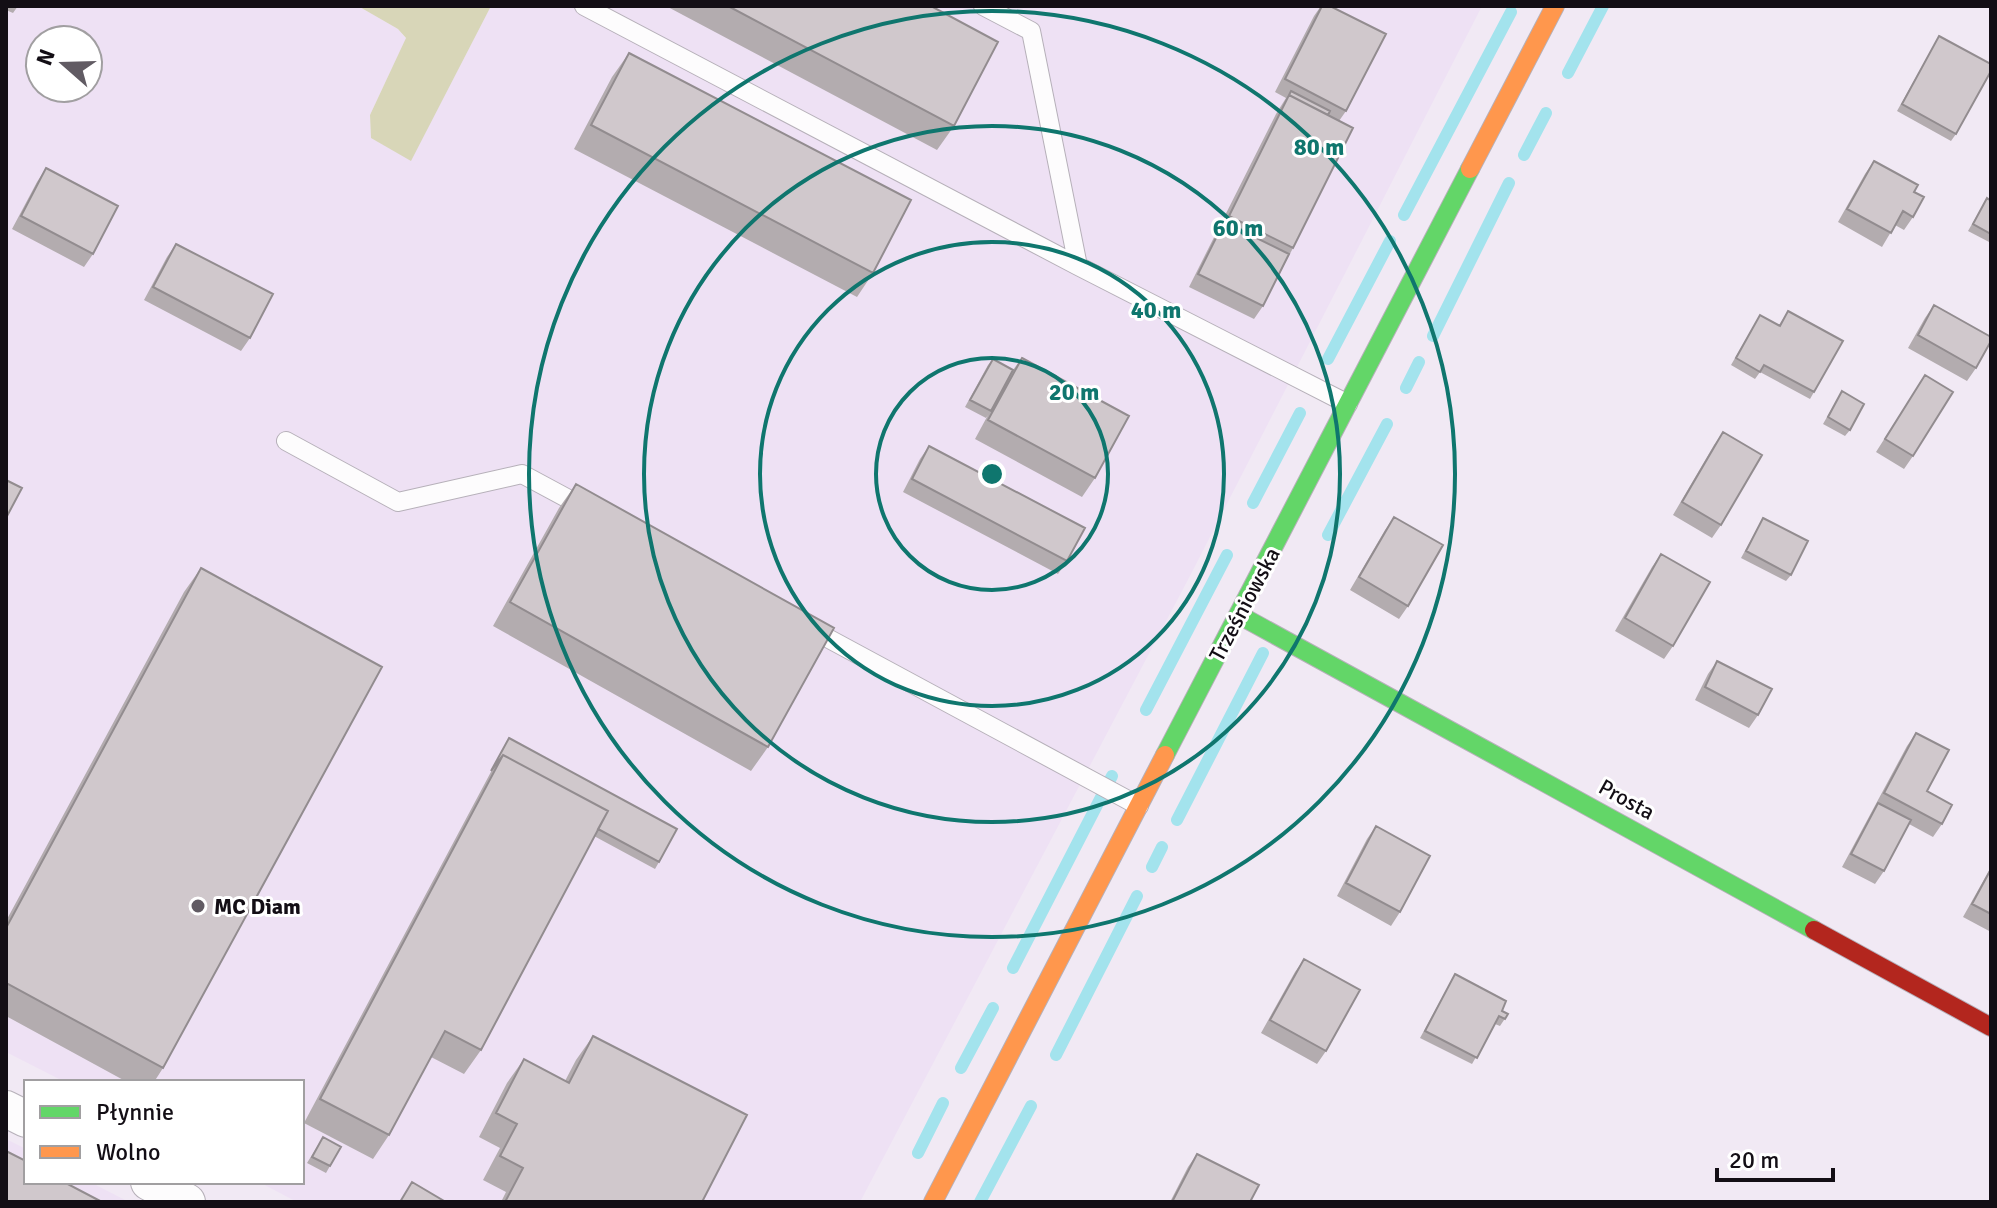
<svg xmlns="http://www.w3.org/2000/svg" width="1997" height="1208" font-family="Signika,sans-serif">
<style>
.built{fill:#eee1f4;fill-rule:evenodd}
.green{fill:#d8d6b8}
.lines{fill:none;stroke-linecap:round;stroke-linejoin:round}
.stream{stroke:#a3e3ed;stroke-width:12}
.lane-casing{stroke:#b6b0b9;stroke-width:20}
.street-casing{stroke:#b6b0b9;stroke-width:38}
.fast-casing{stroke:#b6b0b9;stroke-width:20}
.slow-casing{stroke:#b6b0b9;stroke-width:20}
.jam-casing{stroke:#b6b0b9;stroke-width:20}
.lane{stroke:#fdfcfd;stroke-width:18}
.street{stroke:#fdfcfd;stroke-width:36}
.fast{stroke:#63d668;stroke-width:18}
.slow{stroke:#ff974d;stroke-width:18}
.jam{stroke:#b3261e;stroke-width:18}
.wall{fill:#b3acaf}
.building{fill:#d0c8cc;stroke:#928c8f;stroke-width:2}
.ring{fill:none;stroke:#0f766e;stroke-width:4}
.poi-dot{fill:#615b63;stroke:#fff;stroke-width:3}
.labels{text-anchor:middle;stroke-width:6;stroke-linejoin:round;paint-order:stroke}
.street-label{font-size:22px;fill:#130e15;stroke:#fff}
.poi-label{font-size:22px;font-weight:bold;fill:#130e15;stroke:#fff;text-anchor:start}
.centre{fill:#0f766e;stroke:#fff;stroke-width:4}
.ring-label{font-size:24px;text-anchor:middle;font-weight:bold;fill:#0f766e;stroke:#fff;stroke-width:6;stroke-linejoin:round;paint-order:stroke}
</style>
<rect width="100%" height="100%" fill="#f1e9f4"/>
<path class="built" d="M6 6H358L398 29 406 39 370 115 371 138 411 160 491 6H1482L1192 572 860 1202H297L259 1182H302V1082H65L6 1052ZM40 40H88V88H40Z
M6 1139 26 1149V1182H90L129 1202H6Z"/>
<path class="green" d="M358 6H491L411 161 371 138 370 115 406 38 398 29Z"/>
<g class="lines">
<path class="stream" d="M1568 73 1603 6
M1524 155 1546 113
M1404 215 1511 12
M1433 336 1509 183
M1328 359 1390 241
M1406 388 1419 362
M1253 503 1300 413
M1328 535 1387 424
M1146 710 1227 555
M1177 820 1263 653
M1152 867 1162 847
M1013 968 1112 776
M1056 1055 1137 896
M961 1068 993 1008
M918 1153 943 1103
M980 1202 1031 1106"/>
<defs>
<path id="lane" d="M584 6 1078 266 1348 404
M983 6 1031 31 1078 266
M286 441 398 502 522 474 587 509
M807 627 1139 806"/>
<path id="street" d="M6 1109 26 1119
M149 1182 187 1202"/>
<path id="fast" d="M1239 615 1814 930
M1165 755 1470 169"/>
<path id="slow" d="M1470 169 1555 6
M933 1202 1165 755"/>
<path id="jam" d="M1814 930 1991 1027"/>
</defs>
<use href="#lane" class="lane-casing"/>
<use href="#street" class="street-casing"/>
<use href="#fast" class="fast-casing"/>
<use href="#slow" class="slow-casing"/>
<use href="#jam" class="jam-casing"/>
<use href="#lane" class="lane"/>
<use href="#street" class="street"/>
<use href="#fast" class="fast"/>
<use href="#slow" class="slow"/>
<use href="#jam" class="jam"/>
</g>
<path class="wall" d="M6 6H18L13 13 6 10Z
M666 6H931L954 126 937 150Z
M1321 6H1330L1346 111 1339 121 1293 248 1263 306 1254 319 1189 287 1276 114 1286 98 1275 92 1314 16Z
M1939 36 1956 134 1951 141 1897 111Z
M629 53 873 273 857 297 574 149 612 77Z
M1874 161 1914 192 1913 217 1904 230 1895 225 1882 247 1838 222 1865 174Z
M46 168 93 254 84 267 12 229 37 182Z
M1987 198 1991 201V243L1968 231Z
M176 244 250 338 241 351 144 300 167 257Z
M1934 305 1976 368 1967 381 1908 348 1925 318Z
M1788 311 1814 392 1810 399 1760 372 1755 379 1731 365 1760 315 1779 325Z
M1022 358 1095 478 1082 497 975 439 988 415 986 418 965 407 988 365 993 359 1013 370Z
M1925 375 1913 456 1904 469 1876 452Z
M1842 391 1850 430 1845 436 1823 424Z
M1723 432 1721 525 1712 538 1673 515 1714 445Z
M929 446 1067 561 1058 574 903 492 920 459Z
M576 484 768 747 751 771 493 626 559 508Z
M1394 517 1408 606 1399 619 1350 590 1385 530Z
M1763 518 1791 575 1786 581 1741 558Z
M1661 554 1673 646 1664 659 1615 631 1652 567Z
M201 568 163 1068 154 1082H127L6 1016V921L184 592Z
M1717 661 1758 715 1749 728 1695 700 1708 674Z
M1916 733 1927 791 1942 824 1933 837 1909 824 1884 871 1875 884 1842 867 1907 746Z
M509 738 659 862 655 869 594 836 481 1050 464 1074 431 1057 389 1135 373 1159 304 1123Z
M1376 826 1400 912 1391 926 1337 896 1367 839Z
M1991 867V932L1963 917Z
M1304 959 1326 1051 1317 1064 1261 1033 1295 972Z
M1455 974 1502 1011 1508 1014 1500 1026 1495 1024 1472 1064 1420 1038Z
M593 1036 702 1202H501L506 1192 483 1180 500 1148 479 1137 507 1083 524 1059 565 1081 576 1060Z
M323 1137 330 1166 326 1173 307 1163Z
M1197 1154 1250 1202H1170L1188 1167Z"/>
<path class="building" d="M728 6H931L998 42 954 126Z
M1322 6H1330L1386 34 1346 111 1285 79Z
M1939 36 1991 64V71L1956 134 1902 104Z
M629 53 911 200 873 273 591 125Z
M1291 91 1330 111 1328 115 1289 95Z
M1289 95 1353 128 1293 248 1229 216Z
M1874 161 1918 185 1914 192 1924 197 1913 217 1903 211 1891 233 1847 209Z
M46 168 118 206 93 254 21 216Z
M1987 198 1991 201V234L1973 224Z
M1224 222 1289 254 1263 306 1198 274Z
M176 244 273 294 250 338 153 287Z
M1934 305 1991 337V341L1976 368 1918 335Z
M1788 311 1843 341 1814 392 1764 365 1760 372 1736 358 1760 315 1780 326Z
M1022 358 1129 416 1095 478 988 420Z
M993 359 1013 370 991 411 970 400Z
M1925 375 1953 392 1913 456 1885 439Z
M1842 391 1864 404 1850 430 1828 417Z
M1723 432 1762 455 1721 525 1682 502Z
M929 446 1085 528 1067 561 912 479Z
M6 480 22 488 6 518Z
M576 484 834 628 768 747 510 602Z
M1394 517 1443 545 1408 606 1359 577Z
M1763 518 1808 541 1791 575 1746 551Z
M1661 554 1710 582 1673 646 1625 618Z
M201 568 382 667 163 1068 6 983V928Z
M1717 661 1772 689 1758 715 1705 687Z
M1916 733 1949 750 1927 791 1952 805 1942 824 1884 793Z
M509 738 677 829 659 862 598 829 608 811 503 755 491 771Z
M503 755 608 811 481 1050 445 1031 389 1135 320 1099Z
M1878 803 1911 820 1884 871 1851 854Z
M1376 826 1430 856 1400 912 1346 883Z
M1991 869V914L1972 904Z
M1304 959 1360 990 1326 1051 1270 1020Z
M1455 974 1506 1001 1502 1011 1508 1014 1505 1019 1499 1016 1477 1058 1425 1031Z
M593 1036 747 1115 702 1202H505L523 1168 500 1156 517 1124 496 1113 524 1059 569 1083Z
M323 1137 341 1147 330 1166 312 1157Z
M6 1151 26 1161V1182H64L102 1202H6Z
M1197 1154 1259 1185 1250 1202H1172Z
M412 1182 444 1201 443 1202H400Z"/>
<g class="ring">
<circle cx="992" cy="474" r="116"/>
<circle cx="992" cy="474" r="232"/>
<circle cx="992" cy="474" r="348"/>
<circle cx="992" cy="474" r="463"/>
</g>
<circle class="poi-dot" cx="198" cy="906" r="8"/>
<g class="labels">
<g class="street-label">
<text transform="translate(1244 604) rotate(-62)" y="8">Trześniowska</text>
<text transform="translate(1627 799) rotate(29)" y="8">Prosta</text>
</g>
<g class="poi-label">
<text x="214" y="914">MC Diam</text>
</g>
</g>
<circle cx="992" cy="474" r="12" class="centre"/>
<g class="ring-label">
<text x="1319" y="155">80 m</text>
<text x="1238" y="236">60 m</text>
<text x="1156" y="318">40 m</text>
<text x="1074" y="400">20 m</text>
</g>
<rect width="1997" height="1208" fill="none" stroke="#130e15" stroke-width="16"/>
<rect x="24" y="1080" width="280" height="104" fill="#ffffff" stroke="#a19fa1" stroke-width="2"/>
<rect x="40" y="1106" width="40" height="12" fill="#63d668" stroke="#a19fa1" stroke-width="2"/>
<text x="96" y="1120" font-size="24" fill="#130e15">Płynnie</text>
<rect x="40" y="1146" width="40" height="12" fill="#ff974d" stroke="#a19fa1" stroke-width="2"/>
<text x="96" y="1160" font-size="24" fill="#130e15">Wolno</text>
<g transform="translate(64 64) rotate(290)"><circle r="38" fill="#ffffff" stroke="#a19fa1" stroke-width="2"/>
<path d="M0-6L14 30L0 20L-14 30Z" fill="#615b63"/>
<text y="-12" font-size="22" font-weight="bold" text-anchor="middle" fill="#130e15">N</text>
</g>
<path d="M1717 1168v12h116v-12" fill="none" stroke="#130e15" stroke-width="4"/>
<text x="1729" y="1168" font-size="24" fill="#130e15" stroke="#ffffff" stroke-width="6" paint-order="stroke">20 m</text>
</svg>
